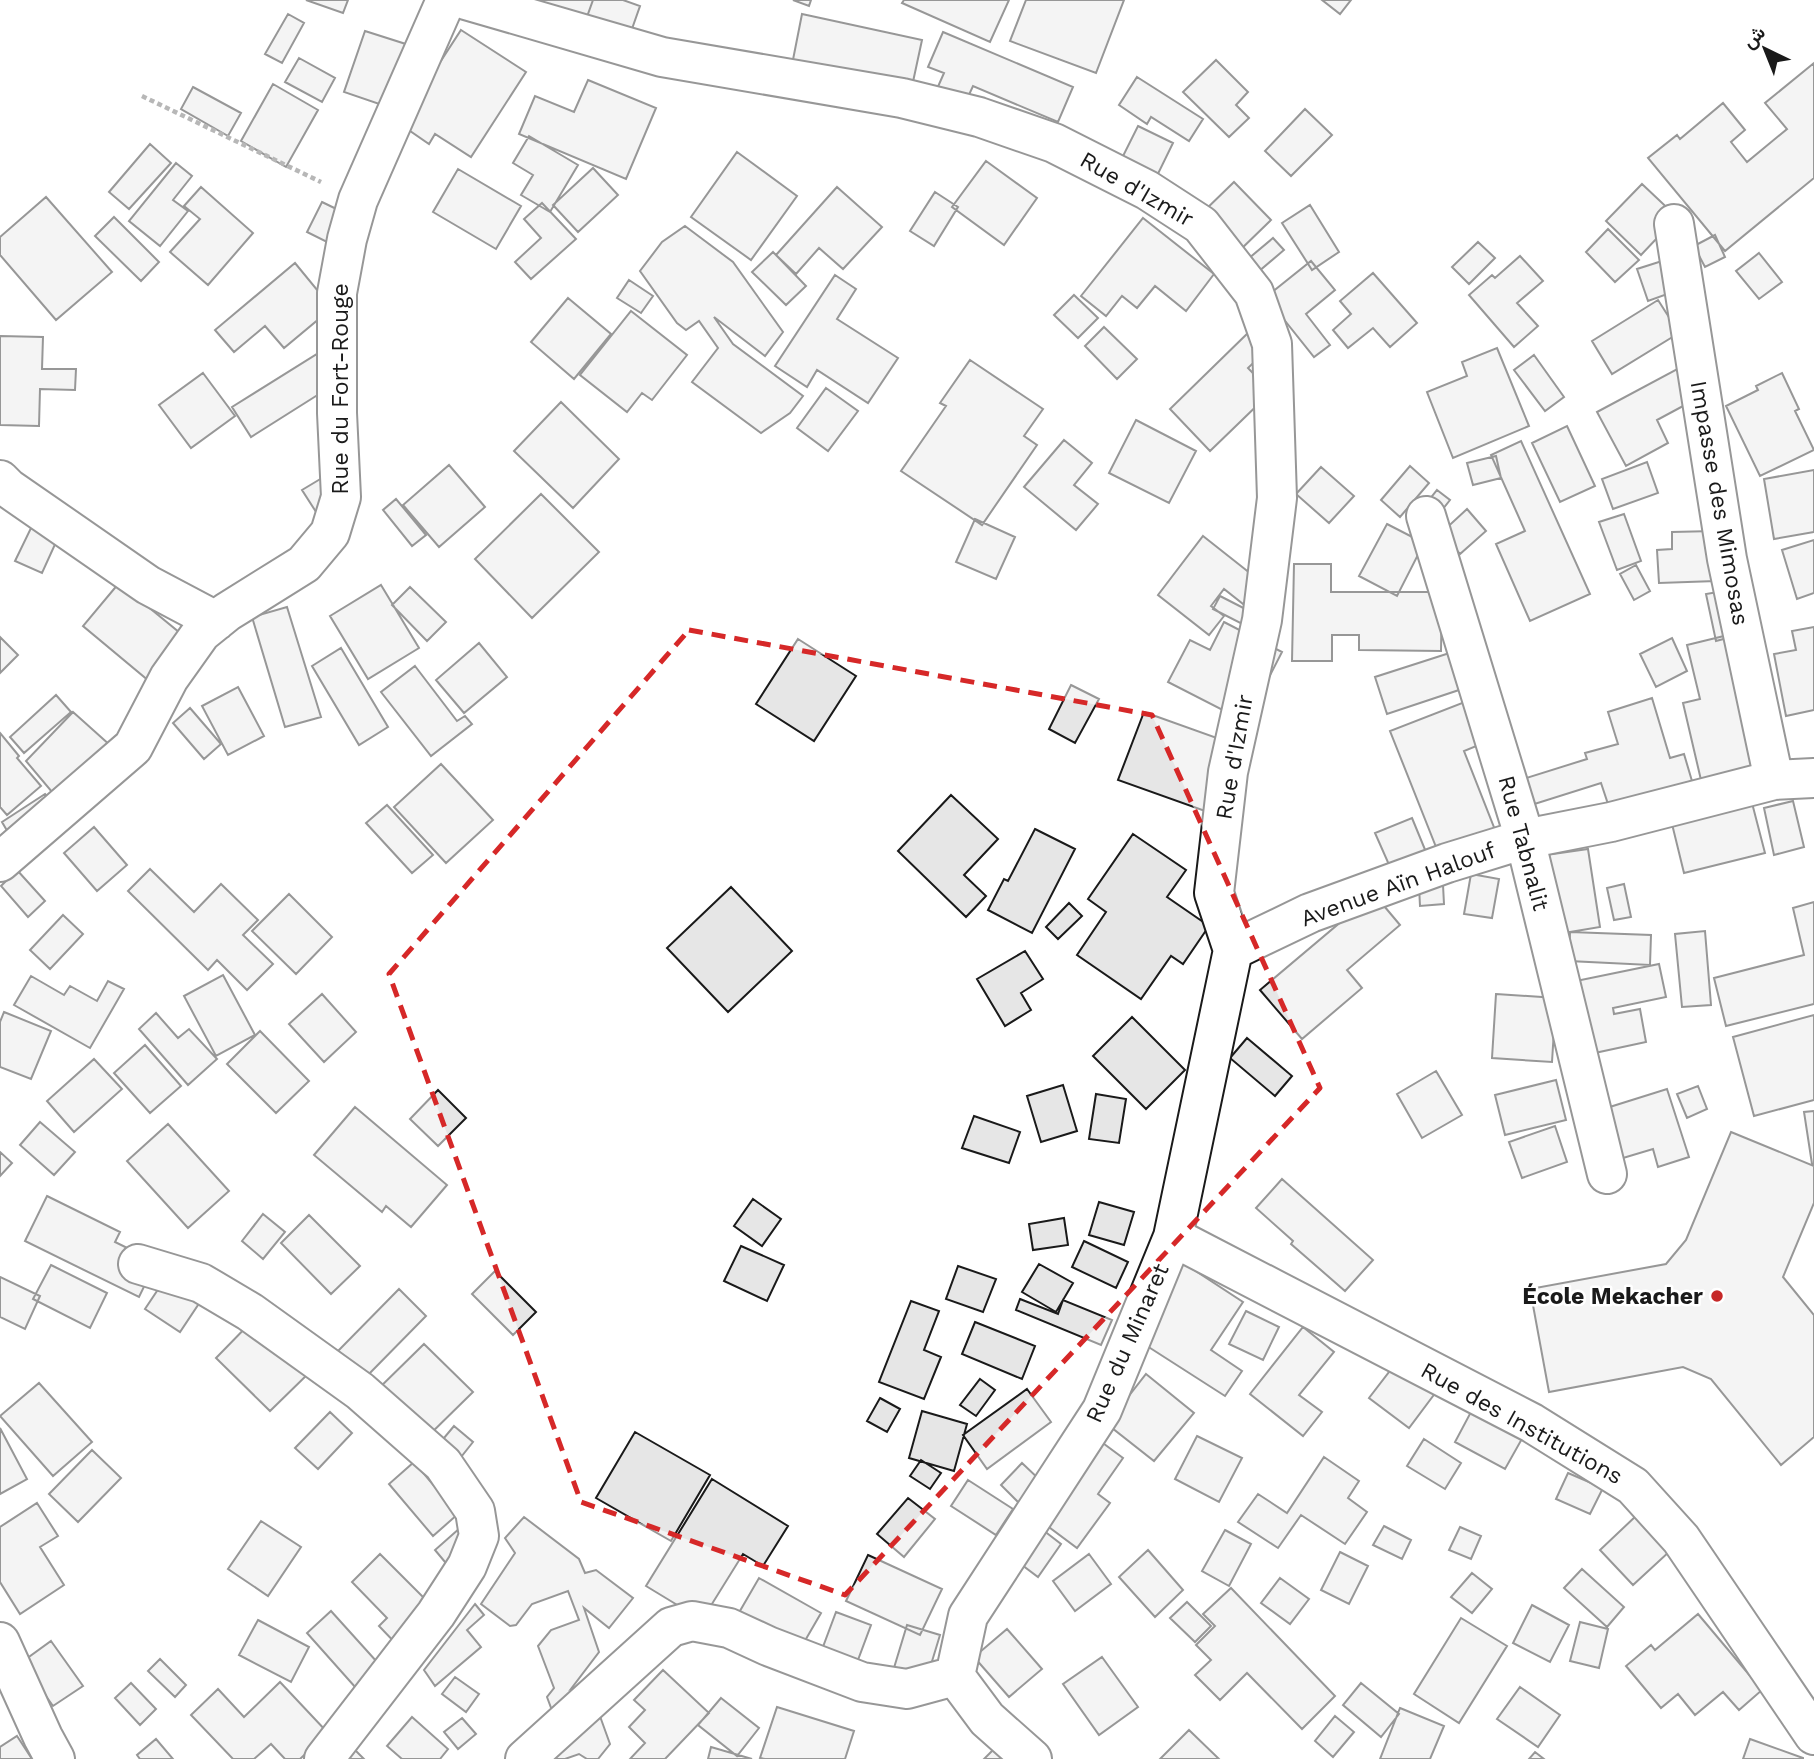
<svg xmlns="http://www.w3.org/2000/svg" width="1814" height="1759" font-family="'Work Sans',Vazirmatn,sans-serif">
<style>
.building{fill:#e6e6e6;stroke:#1a1a1a;stroke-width:2}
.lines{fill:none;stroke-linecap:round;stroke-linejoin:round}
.minor-casing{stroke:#1a1a1a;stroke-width:42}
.path{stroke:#5f5f5f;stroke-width:4.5;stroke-dasharray:5 3.5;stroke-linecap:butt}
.minor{stroke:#fff;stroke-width:38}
.marked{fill:none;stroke:#d62828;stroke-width:5;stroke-dasharray:14 9;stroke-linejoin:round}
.poi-dot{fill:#c62828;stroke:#fff;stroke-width:2.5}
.labels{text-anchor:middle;stroke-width:5;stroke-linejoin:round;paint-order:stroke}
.street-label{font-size:23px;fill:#1a1a1a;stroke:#fff}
.poi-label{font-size:23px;font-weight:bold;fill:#1a1a1a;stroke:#fff;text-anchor:end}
</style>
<rect width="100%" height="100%" fill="#fff"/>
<path class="building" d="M306 0H348L343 13Z
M500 0H593L583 28Z
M593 0H623L640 6 627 43 583 28Z
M793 0H811L809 6Z
M904 0H1009L990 42 902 3Z
M1026 0H1124L1096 73 1010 41Z
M1322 0H1351L1340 14Z
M288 14 304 23 282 63 265 54Z
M802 14 922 40 908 105 789 80Z
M461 30 526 72 471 157 435 134 429 144 400 124Z
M365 31 412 46 391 108 344 92Z
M943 32 1073 87 1058 122 973 86 962 110 933 98 944 73 928 67Z
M299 58 335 78 322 102 285 82Z
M1216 60 1248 92 1236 105 1249 118 1229 137 1183 92Z
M1814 63V178L1725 251 1648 158 1677 135 1680 139 1723 103 1745 130 1731 142 1747 162 1787 129 1765 103Z
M1137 77 1203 119 1189 141 1151 117 1147 124 1119 105Z
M588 80 656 108 626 179 519 134 535 96 574 112Z
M273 84 318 110 286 167 241 141Z
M193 87 241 113 228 136 181 109Z
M1305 109 1332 135 1291 176 1265 151Z
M1138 126 1173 143 1154 182 1119 164Z
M529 136 578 165 550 212 521 195 533 175 513 163Z
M150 144 171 163 129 209 109 192Z
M737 152 797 196 751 260 691 217Z
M986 161 1037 198 1004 245 952 207Z
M176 163 192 176 173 200 188 211 160 246 129 221Z
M593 168 618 195 578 232 553 205Z
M458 169 521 206 496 249 433 212Z
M1234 182 1271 220 1237 253 1200 215Z
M1642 184 1677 217 1641 255 1606 221Z
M201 187 253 233 208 285 170 252 200 219 184 206Z
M837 187 882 227 843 269 819 248 796 274 776 255Z
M935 192 958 207 934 246 910 231Z
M46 197 112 272 56 320 0 255V237Z
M322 202 353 217 339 248 307 232Z
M542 203 576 239 531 279 515 262 541 238 524 219Z
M1310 205 1339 252 1312 270 1282 223Z
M114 217 159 262 141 281 95 236Z
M1143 218 1214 274 1186 311 1155 286 1137 308 1122 296 1106 316 1081 296Z
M685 226 733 262 783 332 765 356 714 317 733 344 803 396 790 413 761 433 692 382 718 348 699 321 686 330 677 323 640 271 662 242Z
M1608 229 1639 260 1615 282 1586 252Z
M1715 235 1725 257 1705 267 1694 246Z
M1273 238 1284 250 1258 272 1248 259Z
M1478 242 1495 258 1469 284 1452 267Z
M773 252 806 286 786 305 752 272Z
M1759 253 1782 282 1759 299 1736 271Z
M1520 256 1543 281 1517 303 1538 326 1514 347 1469 295 1492 275 1495 278Z
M1311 261 1335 290 1306 314 1330 345 1314 357 1266 297Z
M1662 261 1673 292 1648 301 1637 269Z
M295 263 332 308 284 348 265 326 234 352 215 330Z
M1373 273 1417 323 1390 347 1373 328 1348 348 1333 330 1351 314 1340 301Z
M835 275 856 289 837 319 898 358 868 403 817 370 807 387 775 366Z
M629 280 653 296 641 313 617 298Z
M1074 295 1098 318 1078 338 1054 315Z
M568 298 611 334 574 379 531 342Z
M1658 300 1679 333 1612 374 1592 341Z
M631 311 687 355 652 400 642 393 627 412 580 375Z
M1104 327 1137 359 1117 379 1085 346Z
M1251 330 1269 348 1248 368 1271 392 1210 451 1170 409Z
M0 336 43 337 42 369H76L75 390 40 389 39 426 0 425Z
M1497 348 1529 426 1453 458 1427 392 1467 376 1462 362Z
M317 354 335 384 251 437 232 407Z
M1534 355 1564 397 1545 411 1514 370Z
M970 360 1043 409 1024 436 1037 445 982 525 901 471 946 406 940 403Z
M1681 367 1698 398 1657 420 1668 443 1626 466 1597 412Z
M203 373 235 416 191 448 159 405Z
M1782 373 1799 409 1795 411 1814 450 1760 476 1726 406 1758 390 1756 386Z
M826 388 858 411 828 451 797 428Z
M561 402 619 459 573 508 514 451Z
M1136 420 1196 451 1169 503 1109 473Z
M1567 426 1595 486 1560 502 1532 443Z
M1064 440 1092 463 1074 485 1098 504 1076 530 1024 487Z
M1521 441 1590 594 1530 621 1496 544 1525 531 1491 455Z
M1496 456 1501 478 1473 485 1467 463Z
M1647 462 1658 493 1613 509 1602 479Z
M449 465 485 507 439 547 403 505Z
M1410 466 1429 483 1400 517 1381 500Z
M1321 467 1354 496 1329 523 1296 494Z
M1814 470V532L1774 539 1764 479Z
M322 478 338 503 318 515 302 490Z
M1437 490 1450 500 1427 529 1414 519Z
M541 494 599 552 532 618 475 559Z
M396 499 426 535 412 546 383 510Z
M1467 509 1486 531 1460 554 1441 533Z
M1624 514 1641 561 1617 570 1599 522Z
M975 519 1015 537 996 579 956 562Z
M1387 524 1424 543 1397 596 1359 576Z
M31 528 57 540 42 573 15 561Z
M1714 531 1716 581 1659 583 1657 550 1672 549V532Z
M1203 536 1274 592 1257 615 1224 589 1211 606 1224 616 1209 635 1158 595Z
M1814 540V593L1797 599 1782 550Z
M1294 564H1331V592H1442L1441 651 1359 650V635H1332V661H1292Z
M1636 565 1650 591 1634 600 1620 574Z
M119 583 191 642 155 686 83 626Z
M381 585 419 648 368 679 330 616Z
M410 587 446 622 427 641 392 605Z
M1730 590 1739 635 1716 641 1706 594Z
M1220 596 1263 618 1256 631 1213 609Z
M287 607 321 717 285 727 252 617Z
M1224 622 1282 652 1246 722 1168 682 1190 640 1210 650Z
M1814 627V710L1786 716 1774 654 1796 650 1792 631Z
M1724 636 1755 768 1701 780 1683 703 1700 699 1687 645Z
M0 637 18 655 0 673Z
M1672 638 1687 671 1656 687 1640 654Z
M798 639 856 676 814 741 756 704Z
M479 643 507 677 464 713 436 680Z
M341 648 388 727 359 745 312 666Z
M1465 648 1477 684 1387 714 1375 677Z
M415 666 457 721 465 716 472 724 431 756 381 692Z
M1071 685 1099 699 1075 743 1049 729Z
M238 687 264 736 228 755 202 706Z
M56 695 71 712 24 753 10 737Z
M1475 698 1491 740 1464 751 1497 835 1440 857 1390 731Z
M1652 698 1670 758 1684 754 1692 781 1647 795 1611 813 1601 783 1525 807 1517 781 1587 759 1585 753 1618 744 1608 712Z
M190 708 221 744 204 759 173 723Z
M73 712 121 755 63 805 26 761Z
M1144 712 1231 743 1205 811 1118 780Z
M0 733 19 756 17 758 41 786 7 815 0 807Z
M441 764 493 820 446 863 394 807Z
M45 794 58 809 16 846 2 822Z
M951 795 998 839 964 875 986 896 966 917 898 851Z
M1793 801 1804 847 1774 855 1764 808Z
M1752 803 1765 853 1684 873 1672 824Z
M387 805 433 855 412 873 366 823Z
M1412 818 1426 852 1390 867 1375 833Z
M94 827 127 865 97 891 64 853Z
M1035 829 1075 849 1032 933 988 910 1004 879 1008 881Z
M1133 834 1186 870 1167 897 1209 926 1183 964 1171 956 1141 999 1077 955 1106 912 1088 899Z
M1588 849 1600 927 1558 934 1546 855Z
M150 869 194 912 221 884 258 920 243 935 273 964 247 990 217 960 208 970 128 891Z
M17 870 45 901 28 917 1 886Z
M1471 874 1499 879 1492 918 1464 914Z
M1624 884 1631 917 1614 920 1607 888Z
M1443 885 1444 904 1420 906 1419 886Z
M731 887 792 951 728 1012 667 948Z
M289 894 332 937 296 974 252 931Z
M1374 894 1400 925 1347 970 1362 988 1302 1039 1260 990Z
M1814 902V1004L1726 1026 1714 978 1804 955 1793 908Z
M1069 903 1082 916 1058 939 1046 927Z
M63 915 83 934 50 969 30 950Z
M1705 931 1711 1005 1682 1007 1675 934Z
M1570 932 1651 935 1650 965 1569 961Z
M1025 951 1043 979 1021 993 1031 1010 1005 1026 977 979Z
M1659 964 1666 997 1613 1008 1614 1014 1640 1009 1646 1042 1590 1054 1576 981Z
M223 975 255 1035 216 1056 184 996Z
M31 976 64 995 70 986 97 1001 108 981 124 989 90 1048 14 1005Z
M322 994 356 1032 324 1062 289 1024Z
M1496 994 1556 998 1552 1062 1492 1058Z
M4 1012 51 1031 31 1079 0 1067V1022Z
M156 1013 178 1038 189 1029 217 1059 188 1085 139 1029Z
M1814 1015V1100L1754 1116 1733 1037Z
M1132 1017 1185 1070 1146 1109 1093 1056Z
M260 1031 309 1081 276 1113 227 1064Z
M1247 1038 1292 1076 1275 1096 1230 1058Z
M145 1045 181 1086 150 1113 114 1073Z
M94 1059 122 1089 74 1132 47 1101Z
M1436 1071 1462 1115 1422 1138 1397 1094Z
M1556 1080 1566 1120 1505 1135 1495 1095Z
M1063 1085 1077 1131 1041 1142 1027 1096Z
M1698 1086 1707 1109 1687 1118 1677 1094Z
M1667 1089 1689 1157 1658 1167 1653 1149 1613 1161 1597 1111Z
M438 1090 466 1118 438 1146 410 1119Z
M1096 1094 1126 1099 1119 1143 1089 1139Z
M355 1107 447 1185 411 1227 386 1206 382 1212 314 1155Z
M1814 1111V1164H1812L1804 1112Z
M974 1116 1020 1132 1009 1163 962 1148Z
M40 1122 75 1152 54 1175 20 1145Z
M168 1124 229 1191 188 1228 127 1161Z
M1555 1126 1567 1162 1522 1178 1509 1142Z
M1731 1132 1814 1166V1203L1783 1277 1814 1315V1437L1781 1465 1711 1379 1683 1367 1549 1392 1530 1289 1666 1264 1686 1240Z
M0 1152 12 1163 0 1176Z
M1282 1179 1373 1260 1345 1291 1291 1244 1293 1241 1256 1208Z
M47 1196 120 1232 115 1242 156 1262 139 1297 25 1241Z
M753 1199 781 1219 762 1246 734 1226Z
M1099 1202 1134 1212 1124 1245 1089 1235Z
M263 1214 285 1232 263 1259 242 1241Z
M309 1215 360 1266 331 1294 281 1243Z
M1064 1218 1068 1245 1033 1250 1029 1224Z
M1084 1241 1128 1262 1116 1288 1072 1267Z
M741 1246 784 1265 767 1301 724 1281Z
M1182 1262 1243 1302 1211 1350 1242 1371 1225 1396 1133 1337Z
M1039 1264 1073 1283 1056 1312 1022 1292Z
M51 1265 107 1293 90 1328 33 1299Z
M958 1266 996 1279 983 1312 946 1299Z
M171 1270 206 1293 180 1332 145 1309Z
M495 1271 536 1312 513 1335 472 1294Z
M0 1277 40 1296 25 1329 0 1317Z
M399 1289 426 1316 365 1378 338 1351Z
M1020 1299 1058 1314 1063 1300 1112 1320 1101 1345 1016 1310Z
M911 1301 939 1311 924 1350 941 1357 924 1399 879 1382Z
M1246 1311 1279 1327 1263 1360 1229 1344Z
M257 1316 312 1370 270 1411 216 1358Z
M975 1322 1035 1346 1022 1379 962 1354Z
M1303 1327 1334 1352 1299 1395 1322 1412 1303 1436 1250 1394Z
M424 1344 473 1392 420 1444 372 1395Z
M1396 1363 1436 1392 1409 1428 1369 1398Z
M1146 1374 1194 1413 1154 1461 1107 1424Z
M980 1379 995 1390 976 1416 960 1405Z
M39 1383 92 1442 53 1476 0 1416Z
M1027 1389 1051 1422 987 1469 963 1435Z
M880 1398 900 1409 887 1432 867 1421Z
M1472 1410 1523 1437 1505 1469 1455 1442Z
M922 1411 967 1424 954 1471 909 1458Z
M330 1412 352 1433 318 1469 295 1448Z
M454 1426 473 1442 453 1467 433 1451Z
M0 1428 27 1479 0 1494Z
M635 1432 710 1475 671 1541 596 1498Z
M1092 1435 1123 1458 1098 1494 1110 1503 1077 1548 1034 1516Z
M1197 1436 1242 1458 1219 1502 1175 1479Z
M1424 1439 1461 1463 1445 1489 1407 1466Z
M92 1450 121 1478 78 1522 49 1494Z
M1324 1457 1359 1481 1348 1498 1367 1512 1345 1544 1301 1515 1278 1548 1238 1522 1258 1494 1287 1513Z
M921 1460 941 1473 930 1489 910 1476Z
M414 1462 458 1514 433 1536 389 1484Z
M1022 1463 1041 1481 1020 1504 1001 1485Z
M1568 1473 1603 1488 1590 1514 1556 1499Z
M712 1479 788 1526 763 1566 743 1554 702 1620 646 1586Z
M968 1480 1013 1509 996 1535 951 1506Z
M908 1498 935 1519 904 1557 877 1534Z
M37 1503 58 1536 40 1547 64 1585 20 1614 0 1582V1527Z
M1637 1515 1670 1551 1633 1585 1600 1550Z
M524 1517 579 1559 585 1573 596 1570 633 1598 609 1628 584 1608 599 1652 571 1689 588 1683 610 1744 598 1759H587L579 1754 565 1759H550L554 1716 547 1697 554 1688 538 1646 551 1630 579 1620 568 1591 532 1604 516 1625 510 1626 481 1604 515 1553 505 1538Z
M261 1521 301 1547 268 1596 228 1569Z
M1384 1526 1411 1540 1402 1559 1373 1545Z
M1039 1527 1061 1544 1038 1577 1014 1559Z
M1460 1527 1481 1536 1471 1559 1449 1550Z
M460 1528V1580L435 1550Z
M1225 1530 1251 1544 1229 1586 1202 1571Z
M1148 1550 1183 1590 1155 1617 1119 1577Z
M1340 1552 1368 1566 1349 1604 1321 1590Z
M380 1554 439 1613 402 1650 379 1626 387 1618 352 1582Z
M1089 1554 1111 1584 1075 1611 1053 1581Z
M868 1555 942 1589 920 1635 846 1601Z
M1582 1569 1624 1607 1607 1627 1564 1588Z
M1472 1573 1492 1589 1472 1613 1451 1597Z
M759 1578 821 1613 795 1658 733 1623Z
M1280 1578 1309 1599 1290 1624 1261 1603Z
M1231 1588 1335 1696 1302 1729 1247 1673 1220 1700 1195 1675 1211 1660 1196 1645 1215 1626 1203 1614Z
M1187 1602 1211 1626 1195 1642 1170 1618Z
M475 1604 484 1615 467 1630 481 1647 435 1686 424 1670Z
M1532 1605 1569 1625 1550 1662 1513 1643Z
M331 1611 396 1683 372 1706 307 1633Z
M836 1612 871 1625 849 1684 814 1671Z
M1698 1614 1762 1690 1739 1710 1723 1692 1695 1715 1678 1694 1661 1708 1626 1666 1651 1645 1655 1650Z
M1461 1618 1507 1646 1459 1723 1414 1694Z
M258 1620 309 1647 291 1682 239 1655Z
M1580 1622 1608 1629 1599 1668 1570 1661Z
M907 1625 940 1635 923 1691 890 1681Z
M1007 1629 1042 1669 1009 1697 974 1657Z
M51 1641 83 1686 53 1706 22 1662Z
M1102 1657 1138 1707 1099 1735 1063 1684Z
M160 1659 186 1685 175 1697 148 1671Z
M663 1670 709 1713 665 1759H630L645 1743 629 1727 645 1710 634 1700Z
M455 1677 479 1694 466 1712 442 1694Z
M280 1682 328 1733 300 1759H285L271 1744 254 1759H233L191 1715 218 1689 244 1717Z
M131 1683 156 1709 140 1725 115 1698Z
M1361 1683 1399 1714 1381 1737 1343 1705Z
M1520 1687 1560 1715 1538 1747 1497 1719Z
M721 1698 759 1728 737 1756 698 1725Z
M777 1707 854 1731 845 1759H765L760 1758Z
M1400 1708 1444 1726 1430 1759H1380Z
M1335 1716 1354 1732 1333 1757 1315 1741Z
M412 1717 448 1749 440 1759H402L387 1746Z
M462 1718 476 1734 458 1749 444 1732Z
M1189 1730 1219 1759H1160Z
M17 1736 32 1759H0V1747Z
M156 1739 173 1759H140L137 1755Z
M1750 1739 1803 1758V1759H1743Z
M711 1747 752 1759H708Z
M353 1748 364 1759H341Z
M993 1750 1002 1759H984Z
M1535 1752 1544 1759H1529Z"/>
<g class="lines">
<defs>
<path id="minor" d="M466 0 662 57 902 98 979 117 1054 143 1147 190 1201 225 1254 293 1272 344 1277 498 1262 620 1228 772 1214 893 1233 950
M1674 224 1727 559 1774 780
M0 480 8 488 148 585 216 621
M1426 516 1525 839 1607 1174
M0 862 133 747 169 678 201 633 227 612 304 564 330 533 341 497 337 413V293L347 239 358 200 446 0
M1233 950 1310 913 1447 863 1525 839 1611 822 1774 780 1814 778
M1173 1237 1532 1423 1633 1486 1681 1539 1814 1735
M138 1264 201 1283 250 1312 360 1391 443 1464 475 1511 479 1536 467 1566 436 1614 324 1759
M0 1642 43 1737 55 1759
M525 1759 671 1627 692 1621 729 1628 768 1646 862 1682 907 1689 955 1676
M1032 1759 987 1719 955 1676 968 1616 1102 1410 1173 1237 1233 950"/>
</defs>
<use href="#minor" class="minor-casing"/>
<path class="path" d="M142 96 321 182"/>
<use href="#minor" class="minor"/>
</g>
<path d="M0 0H1814V1759H0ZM689 630 1152 715 1320 1088 845 1595 581 1502 389 974Z" fill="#fff" fill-opacity=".55" fill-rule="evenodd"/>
<path class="marked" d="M689 630 1152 715 1320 1088 845 1595 581 1502 389 974Z"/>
<circle class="poi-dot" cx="1717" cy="1296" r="7"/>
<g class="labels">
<g class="street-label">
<text transform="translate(1137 189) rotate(30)" y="8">Rue d'Izmir</text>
<text transform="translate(340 389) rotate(-90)" y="8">Rue du Fort-Rouge</text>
<text transform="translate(1720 503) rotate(80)" y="8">Impasse des Mimosas</text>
<text transform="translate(1234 757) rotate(-80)" y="8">Rue d'Izmir</text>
<text transform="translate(1524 843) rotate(75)" y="8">Rue Tabnalit</text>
<text transform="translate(1398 884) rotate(-20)" y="8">Avenue Aïn Halouf</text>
<text transform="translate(1127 1343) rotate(-66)" y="8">Rue du Minaret</text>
<text transform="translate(1522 1423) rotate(29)" y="8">Rue des Institutions</text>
</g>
<g class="poi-label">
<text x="1703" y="1304">École Mekacher</text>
</g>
</g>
<g transform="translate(1765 49) rotate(317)" stroke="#ffffff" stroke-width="5" paint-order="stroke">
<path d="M0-5L12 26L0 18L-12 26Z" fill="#1a1a1a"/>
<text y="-10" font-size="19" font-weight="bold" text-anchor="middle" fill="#1a1a1a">ش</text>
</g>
</svg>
